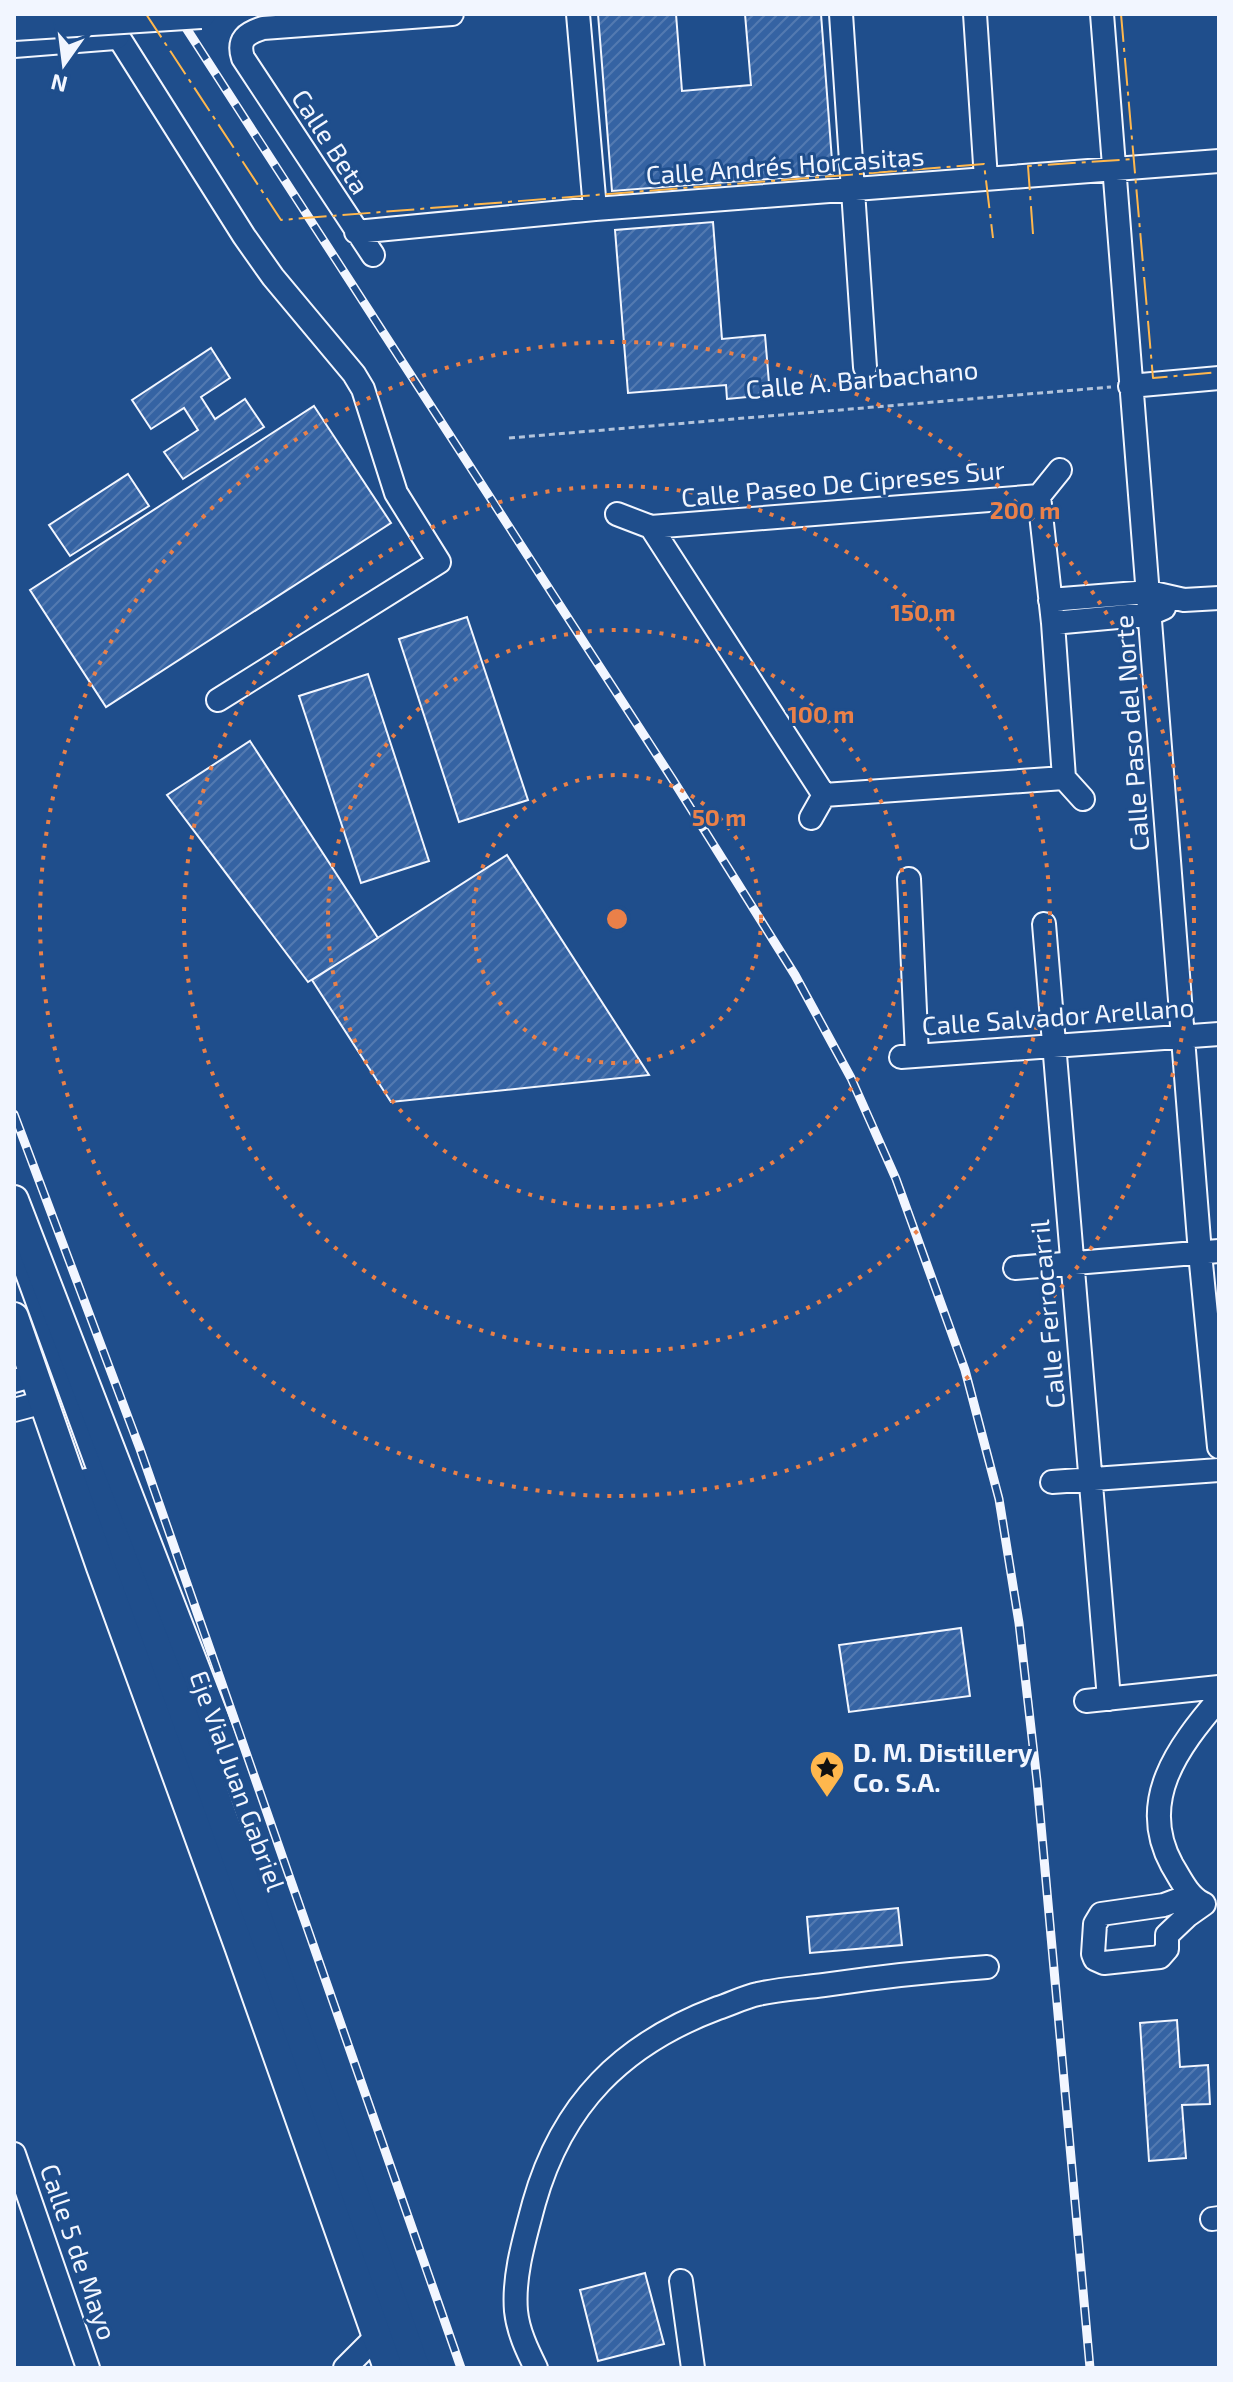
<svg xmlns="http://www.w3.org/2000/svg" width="1233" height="2382" font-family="'Exo 2',sans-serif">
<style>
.building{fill:url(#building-hatch);stroke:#f2f6ff;stroke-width:2}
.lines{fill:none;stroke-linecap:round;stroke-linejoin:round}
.minor-casing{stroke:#f2f6ff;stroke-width:26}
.major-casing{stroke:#f2f6ff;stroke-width:32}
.path{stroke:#b3c4dc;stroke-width:3;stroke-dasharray:6 4;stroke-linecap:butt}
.minor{stroke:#1f4e8c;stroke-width:22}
.major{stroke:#1f4e8c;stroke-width:28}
.rail-casing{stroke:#f2f6ff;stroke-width:9}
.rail{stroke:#1f4e8c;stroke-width:6;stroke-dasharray:18;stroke-linecap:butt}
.major-bridge-casing{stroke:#f2f6ff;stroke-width:32;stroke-linecap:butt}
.major-bridge{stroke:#1f4e8c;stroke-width:28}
.power{stroke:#ffb74d;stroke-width:2;stroke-dasharray:28 6 4 6;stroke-linecap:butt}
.ring{fill:none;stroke:#ea8049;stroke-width:4;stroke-dasharray:4 8}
.labels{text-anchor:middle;stroke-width:6;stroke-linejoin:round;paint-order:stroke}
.street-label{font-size:26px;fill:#f2f6ff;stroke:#1f4e8c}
.poi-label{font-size:26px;font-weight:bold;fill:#f2f6ff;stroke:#1f4e8c;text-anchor:start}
.centre{fill:#ea8049;stroke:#1f4e8c;stroke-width:4}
.ring-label{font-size:24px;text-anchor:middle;font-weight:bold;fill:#ea8049;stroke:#1f4e8c;stroke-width:6;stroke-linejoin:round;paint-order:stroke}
</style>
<defs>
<pattern id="building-hatch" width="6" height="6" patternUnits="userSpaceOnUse" patternTransform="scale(2)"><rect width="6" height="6" fill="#3563a3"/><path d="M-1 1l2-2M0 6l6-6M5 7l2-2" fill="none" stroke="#537ab1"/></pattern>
</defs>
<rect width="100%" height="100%" fill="#1f4e8c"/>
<path class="building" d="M598 14H676L682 91 751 85 745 14H821L833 174 612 191Z
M713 222 722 339 765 335 770 395 727 399 726 385 628 393 615 230Z
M211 348 230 378 201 397 215 419 245 399 264 427 183 479 164 452 198 430 184 408 151 429 132 400Z
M314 406 391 523 106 707 30 590Z
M128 474 149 506 70 556 49 525Z
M467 617 528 800 459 822 399 639Z
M368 674 429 861 361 883 299 696Z
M250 741 378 938 308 982 167 795Z
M507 855 649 1075 391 1102 312 980Z
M961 1628 970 1696 849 1712 839 1645Z
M898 1908 902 1945 810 1953 807 1917Z
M1177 2020 1180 2067 1208 2065 1210 2104 1182 2105 1186 2158 1149 2161 1140 2023Z
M645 2273 664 2344 598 2361 580 2290Z"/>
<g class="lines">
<defs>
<path id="minor" d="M578 14 595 209
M841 14 865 367
M975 14 986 179
M1102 14 1200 1253 1219 1447
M109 22 244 236 273 277 354 374 363 389 396 493 439 562 218 700
M356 232 595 209 1219 161
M373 255 243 58C237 39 247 33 263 28L452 14
M1130 386 1219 378
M1039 496 1053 623 1064 778
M1039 496 1060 470
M617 514 651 527 1039 496
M651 527 824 795
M1050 600 1149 592 1184 600 1219 598
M1053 623 1150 614 1164 608
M1064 778 1083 799
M824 795 1064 778
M811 818 824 795
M909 879 917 1055
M1044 924 1109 1699
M901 1057 1219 1034
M18 1226 17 1246 427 2368
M1015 1268 1219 1251
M14 1381 35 1375
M14 1410 44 1402
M86 1480 405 2368
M1052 1482 1219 1470
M1086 1701 1219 1687
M1191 1895 1164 1905 1101 1914 1095 1924 1093 1954 1095 1959 1104 1963 1160 1957 1167 1949V1935L1187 1916 1204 1904
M1202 1903C1188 1896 1180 1878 1172 1865 1137 1801 1178 1747 1219 1699
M14 2154 88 2368
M1212 2219 1219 2218
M681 2281 693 2368
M345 2368 376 2337
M536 2368C527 2350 518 2331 516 2311 513 2275 525 2237 534 2203 562 2104 622 2044 718 2008 731 2004 744 1997 758 1994 779 1989 802 1988 824 1985 878 1977 933 1971 987 1967"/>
<path id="major" d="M14 43 115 35
M14 1200 247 1803 445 2368
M14 1317 101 1567 239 1946 388 2368"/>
</defs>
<use href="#minor" class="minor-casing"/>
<use href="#major" class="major-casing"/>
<path class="path" d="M509 438 1111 387"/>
<use href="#minor" class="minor"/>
<use href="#major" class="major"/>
<defs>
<path id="rail" d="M177 14 673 780 795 975 851 1078 896 1179 965 1370 999 1499 1019 1623 1037 1781 1090 2368
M14 1114 140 1449 461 2368"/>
</defs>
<use href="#rail" class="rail-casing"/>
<use href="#rail" class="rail"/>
<defs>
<path id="major-bridge" d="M14 26 201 14"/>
</defs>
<use href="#major-bridge" class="major-bridge-casing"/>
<use href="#major-bridge" class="major-bridge"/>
<path class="power" d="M146 14 281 220 984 164 993 238
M1121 14 1153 378 1219 372
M1033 234 1028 166 1133 159"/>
</g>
<g class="ring">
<circle cx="617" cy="919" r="144"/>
<circle cx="617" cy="919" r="289"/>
<circle cx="617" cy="919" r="433"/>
<circle cx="617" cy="919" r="577"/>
</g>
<defs>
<symbol id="sight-pin" viewBox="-11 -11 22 30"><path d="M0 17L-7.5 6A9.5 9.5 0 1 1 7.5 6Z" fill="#ffb74d" stroke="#1f4e8c"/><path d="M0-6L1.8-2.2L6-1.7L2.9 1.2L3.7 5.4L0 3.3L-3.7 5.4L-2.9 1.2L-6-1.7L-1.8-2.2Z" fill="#111"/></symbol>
</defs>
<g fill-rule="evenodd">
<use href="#sight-pin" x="807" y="1748" width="40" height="54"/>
</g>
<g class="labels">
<g class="street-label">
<text transform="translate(330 142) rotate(57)" y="9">Calle Beta</text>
<text transform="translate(785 166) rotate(-4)" y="9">Calle Andrés Horcasitas</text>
<text transform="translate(862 380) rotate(-5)" y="9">Calle A. Barbachano</text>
<text transform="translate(843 484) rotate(-5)" y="9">Calle Paseo De Cipreses Sur</text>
<text transform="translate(1132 733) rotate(-94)" y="9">Calle Paso del Norte</text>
<text transform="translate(1058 1017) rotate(-4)" y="9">Calle Salvador Arellano</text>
<text transform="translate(1048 1314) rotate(-95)" y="9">Calle Ferrocarril</text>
<text transform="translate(237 1781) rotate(70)" y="9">Eje Vial Juan Gabriel</text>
<text transform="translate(78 2252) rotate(71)" y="9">Calle 5 de Mayo</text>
</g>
<g class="poi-label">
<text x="853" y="1762">D. M. Distillery<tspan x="853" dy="30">Co. S.A.</tspan></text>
</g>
</g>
<circle cx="617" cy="919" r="12" class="centre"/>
<g class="ring-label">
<text x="1025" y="519">200 m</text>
<text x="923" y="621">150 m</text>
<text x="821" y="723">100 m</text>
<text x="719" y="826">50 m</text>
</g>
<rect width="1233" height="2382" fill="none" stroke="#f2f6ff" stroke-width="32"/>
<g transform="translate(64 64) rotate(194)" stroke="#1f4e8c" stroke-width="6" paint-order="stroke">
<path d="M0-6L14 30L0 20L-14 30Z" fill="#f2f6ff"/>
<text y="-12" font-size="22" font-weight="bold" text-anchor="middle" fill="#f2f6ff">N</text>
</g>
</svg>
